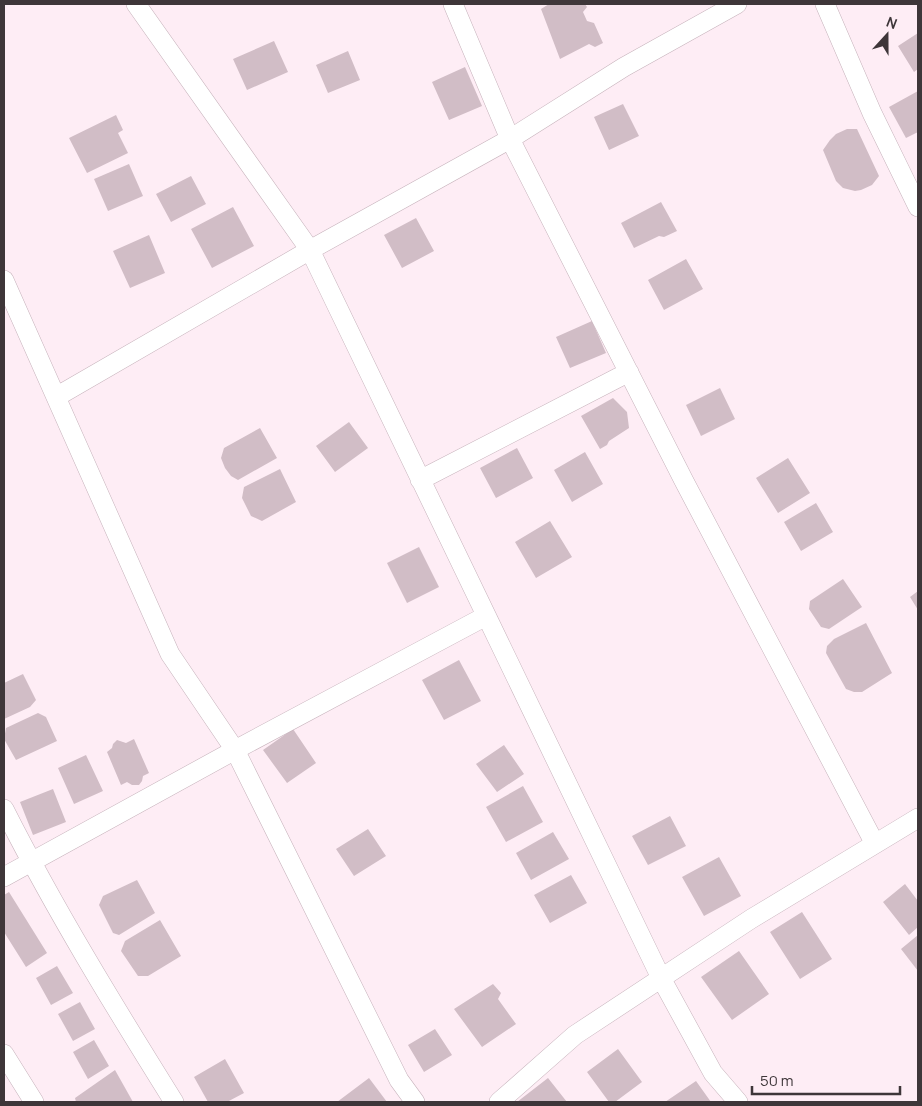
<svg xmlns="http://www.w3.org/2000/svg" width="922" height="1106" font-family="Manrope,sans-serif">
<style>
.building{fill:#d1bdc6}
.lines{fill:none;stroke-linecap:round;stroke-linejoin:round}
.minor-casing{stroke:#c6b2bb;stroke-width:20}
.minor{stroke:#fff;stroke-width:19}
</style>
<rect width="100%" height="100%" fill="#feedf5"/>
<path class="building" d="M549 4H585L587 7 583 12 587 21 594 23 603 43 595 47 589 44 560 59 541 9Z
M918 33V69L914 72 898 46Z
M274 41 288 72 247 90 233 59Z
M348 51 360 80 328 93 316 65Z
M465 67 482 106 449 120 432 82Z
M918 91V132L906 138 889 107Z
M623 104 639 136 609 150 594 117Z
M116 115 123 130 118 133 128 153 87 173 69 138Z
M847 129H857L879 176 872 185 861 190 855 191 843 188 836 181 823 150 830 140 836 134Z
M129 164 143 196 108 211 94 179Z
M191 176 206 204 171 222 156 194Z
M661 202 677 231 664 237 659 236 634 248 621 223Z
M233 207 254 246 212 268 191 229Z
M416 218 434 251 402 268 384 235Z
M149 235 165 273 130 288 113 251Z
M686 259 703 289 664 310 648 280Z
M592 321 606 353 570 368 556 337Z
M720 388 735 419 701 436 686 405Z
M613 398 627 412 629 428 609 441 607 445 600 449 581 416Z
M349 422 368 448 335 472 316 446Z
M260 428 277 458 238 480 231 476 225 468 221 458 224 448Z
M517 448 533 478 496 498 480 468Z
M585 452 603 484 572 502 554 470Z
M788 458 810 493 778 513 756 478Z
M280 469 296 502 262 521 251 516 242 498 244 487Z
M816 503 833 532 801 551 784 522Z
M550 521 572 557 536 578 515 542Z
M419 547 439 587 407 603 387 563Z
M843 579 862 607 829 629 821 627 809 609 810 601Z
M918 591V610L910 597Z
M866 623 892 673 862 692H854L846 689 826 653 827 646 834 639Z
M459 660 481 701 444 720 422 680Z
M23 674 36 700 30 707 4 719V683Z
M38 713 46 717 57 741 16 760 4 739 6 728Z
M293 729 316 763 287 783 263 750Z
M134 739 149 773 143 776 142 781 139 785H132L127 782 121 785 107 752 112 748 113 744 117 740 126 743Z
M504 745 524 774 497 792 476 764Z
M86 755 103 791 74 804 58 768Z
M523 786 543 822 506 842 486 807Z
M53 789 66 822 33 835 20 802Z
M670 816 686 846 648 865 632 836Z
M368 829 386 856 354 876 336 849Z
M553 832 569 859 531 880 516 853Z
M719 857 741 896 704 916 682 877Z
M571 875 587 903 550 923 534 895Z
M137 880 155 913 119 935 113 933 99 905 103 896Z
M905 884 918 901V927L909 935 883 902Z
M9 892 47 953 26 967 4 932V895Z
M802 912 832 959 800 979 770 932Z
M160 920 181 956 148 976H138L121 951 125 941Z
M918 935V971L901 949Z
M739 951 769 994 732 1020 701 977Z
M57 966 73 993 51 1005 36 978Z
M493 984 501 993 498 999 516 1024 482 1047 454 1009Z
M80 1002 95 1029 73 1041 58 1014Z
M435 1029 452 1055 424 1072 408 1045Z
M94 1040 109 1066 88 1079 73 1052Z
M618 1049 642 1082 615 1102H609L587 1072Z
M225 1059 244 1093 227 1102H208L194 1077Z
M115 1070 133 1102H76L75 1098Z
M369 1078 387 1102H337Z
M548 1078 567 1102H517Z
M696 1081 711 1102H665Z"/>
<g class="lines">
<defs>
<path id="minor" d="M136 4 310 250 661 978 713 1073 738 1102
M453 4 510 139 684 481 875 844
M825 4 872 113 918 207
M4 280 170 654 235 750 399 1080 415 1102
M56 397 310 250 510 139 624 67 737 4
M420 480 629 372
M4 809C55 910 114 1006 174 1102
M4 877 235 750 486 616
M4 1054 34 1102
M499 1102 575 1035 751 919 918 818"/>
</defs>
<use href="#minor" class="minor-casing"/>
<use href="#minor" class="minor"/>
</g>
<rect width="922" height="1106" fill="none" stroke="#3e3639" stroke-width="10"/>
<g transform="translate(887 35) rotate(21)" stroke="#feedf5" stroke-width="4" paint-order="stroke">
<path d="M0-4L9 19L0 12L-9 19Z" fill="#3e3639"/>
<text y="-8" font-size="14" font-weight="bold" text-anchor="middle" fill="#3e3639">N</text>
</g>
<path d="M752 1086v8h148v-8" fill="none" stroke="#3e3639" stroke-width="2.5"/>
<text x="760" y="1086" font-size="15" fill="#3e3639" stroke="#feedf5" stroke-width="4" paint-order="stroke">50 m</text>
</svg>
